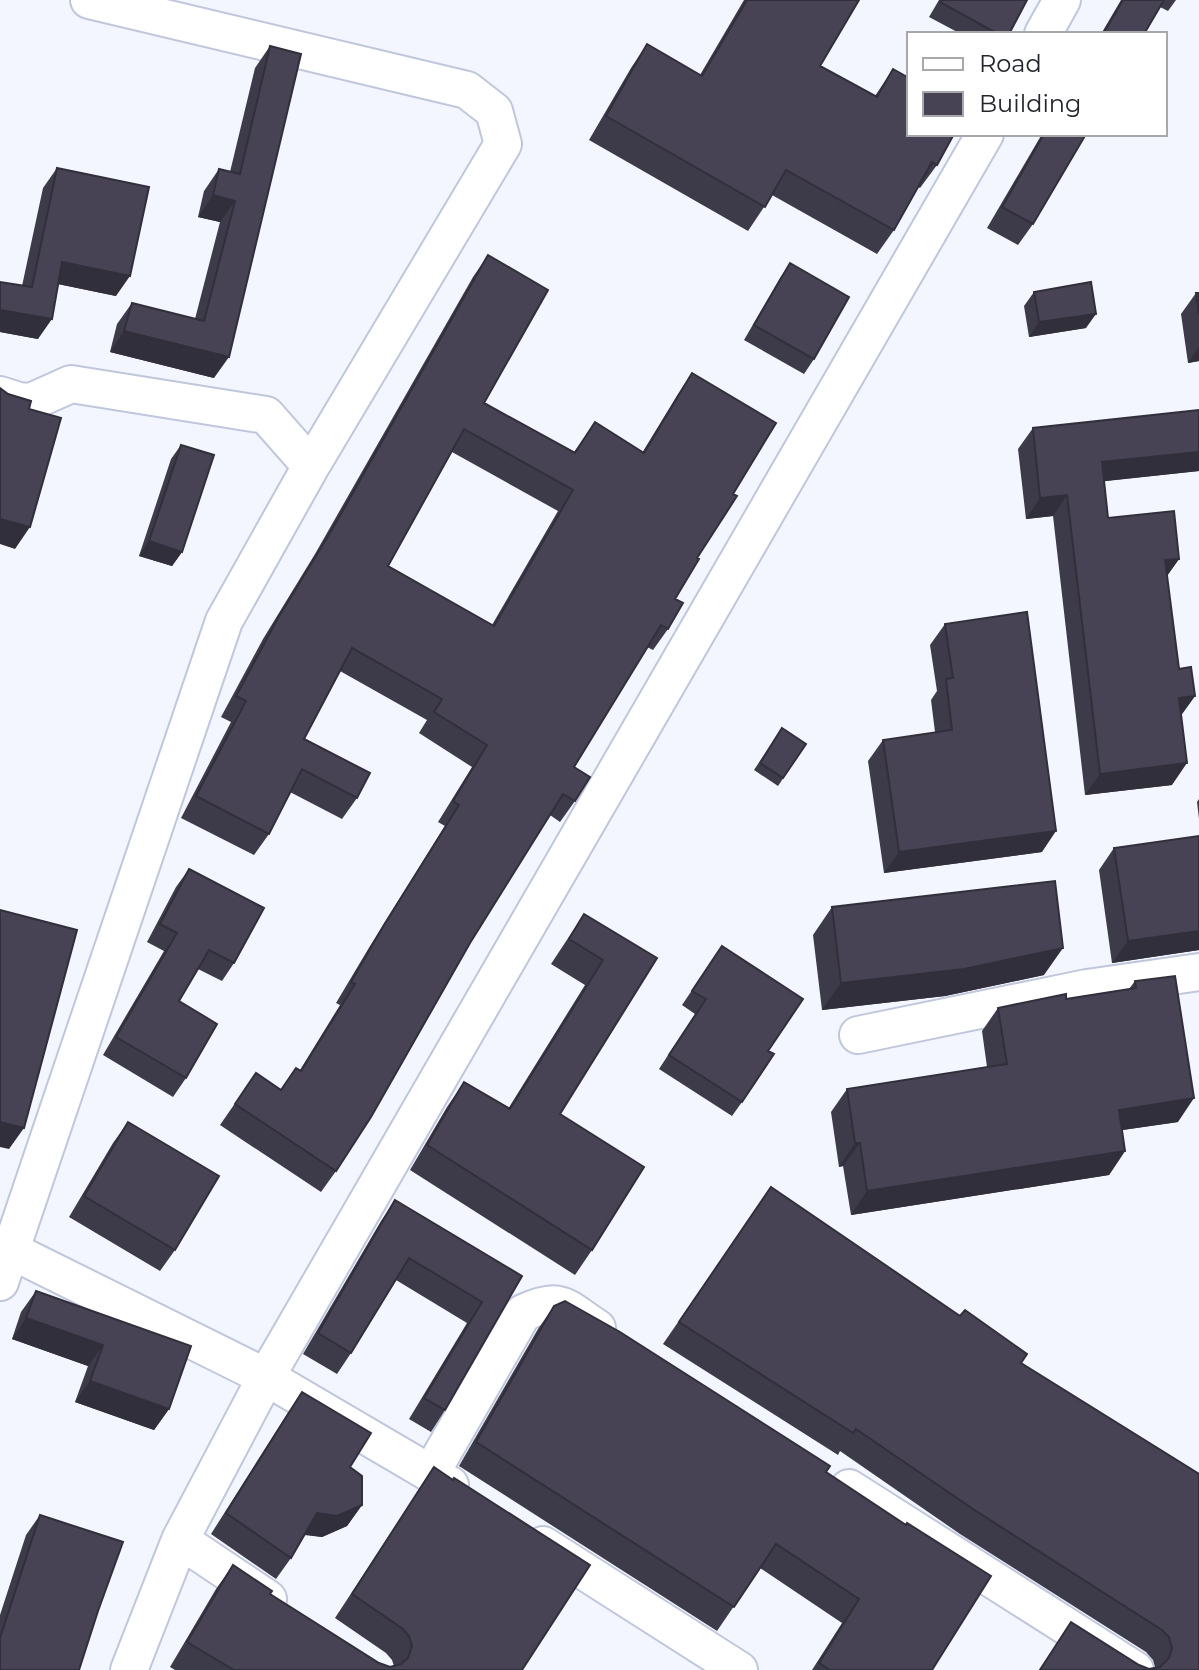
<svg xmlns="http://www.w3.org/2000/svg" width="1199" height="1670" font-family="Montserrat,sans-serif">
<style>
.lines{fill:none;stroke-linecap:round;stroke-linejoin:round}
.street-casing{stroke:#c0c6dc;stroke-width:40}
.street{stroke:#fff;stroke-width:36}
.wall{fill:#3d3a49;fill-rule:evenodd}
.shaded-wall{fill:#322f3c}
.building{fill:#474355;stroke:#322f3c;stroke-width:2;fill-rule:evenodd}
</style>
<rect width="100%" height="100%" fill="#f3f6ff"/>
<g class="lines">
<defs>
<path id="street" d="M1043 34 1062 0
M0 395 22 402 33 401 71 384 266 415 311 466
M858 1035 1087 988 1199 972
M10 1250 266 1377 450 1485
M0 1282 224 621 311 466 503 144 494 111 467 90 89 0
M431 1473 523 1313C562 1295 564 1307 597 1328
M849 1488 1135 1670
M180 1540 268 1599
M543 1545 739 1670
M129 1670 180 1540 266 1377 985 134"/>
</defs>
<use href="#street" class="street-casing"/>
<use href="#street" class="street"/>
</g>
<path class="wall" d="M744 0H859L820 66 875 96 893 69 937 165 920 188 918 187 894 230 877 254 772 195 748 231 589 140 631 68 647 44 700 75Z
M939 0H1027L1009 34H961L929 17Z
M1121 0H1176L1168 11 1160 7 1144 34H1101Z
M270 46 214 378 110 352 117 324 132 303 195 319 220 222 198 217 204 191 219 169 230 172 255 68Z
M1042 134H1086L1033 224 1018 245 987 228Z
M57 168 116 296 58 284 38 339 0 332V282L22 286 43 188Z
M488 255 484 403 574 452 595 422 642 453 678 394 692 373 733 494 675 599 668 629 653 650 647 647 574 767 575 801 560 822 550 815 470 943 336 1171 321 1192 220 1125 256 1073 281 1090 300 1070 340 1005 336 1003 370 946 445 826 438 822 472 767 419 733 427 720 340 671 304 739 357 798 342 819 290 792 269 834 254 855 181 818 231 722 221 717 263 639 315 554 473 277ZM452 452 558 511 492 625 388 566Z
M790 263 814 359 804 374 744 340 780 278Z
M1034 292 1086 328 1029 337 1024 306Z
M1196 293H1199V361L1188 363 1181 314Z
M1199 410V471L1104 481 1108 518 1179 559 1167 576 1179 669 1195 696 1181 715 1172 785 1085 795 1053 516 1026 519 1018 449 1033 428Z
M181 445 182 552 172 566 139 556 171 459Z
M945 624 1042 852 884 873 868 761 883 740 935 732 931 700 937 691 930 645Z
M782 728 806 744 778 786 754 770Z
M1199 799V819L1197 802Z
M1199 836V950L1112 963 1099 870 1114 848Z
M189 869 234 963 222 981 198 969 179 1001 186 1078 173 1097 103 1055 164 951 147 942 176 887Z
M832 907 1044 975 945 996 822 1010 813 935Z
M584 914 657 958 560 1114 592 1250 575 1275 410 1170 447 1107 464 1082 508 1109 585 985 551 964Z
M722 946 768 1051 742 1102 732 1116 659 1069 695 1014 682 1005Z
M1135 981 1178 1122 1122 1130 1125 1151 1109 1175 851 1215 843 1166 839 1167 831 1112 847 1089 987 1067 982 1031 998 1008 1066 999 1129 989Z
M128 1122 175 1250 160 1271 69 1217 113 1143Z
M771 1187 1021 1363 1199 1670H1039L1071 1622 1139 1665 1149 1669 1155 1667 1153 1660 1146 1652 960 1534 840 1451 838 1455 663 1344Z
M395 1200 522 1276 445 1410 431 1432 409 1419 467 1323 396 1280 351 1353 337 1374 303 1354 381 1221Z
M36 1291 191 1346 169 1409 154 1430 75 1402 88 1366 12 1339 21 1312Z
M554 1306 826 1472 932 1670H812L842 1623 760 1568 717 1631 459 1466 538 1329Z
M302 1392 350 1467 362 1505 347 1526 322 1537 304 1535 291 1558 276 1579 211 1534 287 1414Z
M434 1467 522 1670H175L170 1667 216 1589 233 1565 270 1594 379 1663 390 1667 394 1666 392 1660 386 1653 335 1618Z
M40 1515 0 1670V1615L26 1535Z"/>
<path class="shaded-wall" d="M213 195 235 201 220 222 198 217Z
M62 262 130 276 116 296 48 282Z
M0 310 52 319 38 339 0 332Z
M1096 314 1086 328 1029 337 1039 322Z
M124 331 229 357 214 378 110 352Z
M1199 347V361L1188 363Z
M1199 452V471L1088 483 1102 462Z
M1067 495 1053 516 1026 519 1040 498Z
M0 519 30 527 15 549 0 544Z
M149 541 182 552 172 566 139 556Z
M1179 559 1164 580 1165 560Z
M1195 696 1180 717 1179 698Z
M1187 763 1172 785 1085 795 1100 774Z
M1056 831 1042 852 884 873 899 852Z
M1199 931V950L1112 963 1128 941Z
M1063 948 1044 975 945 996 822 1010 841 983Z
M1194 1098 1178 1122 1102 1133 1119 1110Z
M0 1122 24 1128 9 1149 0 1147Z
M855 1143H860L843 1166 839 1167Z
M1125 1151 1109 1175 851 1215 867 1191Z
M26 1318 103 1345 88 1366 12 1339Z
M90 1381 169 1409 154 1430 75 1402Z
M362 1505 347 1526 322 1537 302 1534 317 1513Z"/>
<path class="building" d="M747 0H859L820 66 877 97 893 69 909 78V134H954L937 165 932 162 894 230 786 170 765 207 606 116 647 44 702 76Z
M941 0H1027L1009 34H998L940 2Z
M1123 0H1164L1144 34H1103Z
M270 46 301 54 229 357 124 331 132 303 204 321 235 201 213 195 219 169 240 174Z
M1044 134H1086L1033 224 1002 207Z
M57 168 149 187 130 276 62 262 52 319 0 310V282L32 287Z
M488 255 548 290 484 403 575 453 595 422 644 453 692 373 776 423 733 494 737 496 697 558 699 559 675 599 683 603 668 629 661 625 574 767 590 777 575 801 563 794 470 943 371 1117 336 1171 235 1104 256 1073 281 1090 296 1068 301 1071 355 984 351 982 384 925 459 805 453 801 487 745 434 712 442 699 352 648 304 739 370 773 357 798 302 769 269 834 196 796 246 701 236 696 278 618 330 533ZM464 429 573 490 494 626 388 566Z
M790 263 849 297 814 359 754 325Z
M1091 282 1096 314 1039 322 1034 292Z
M1196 293H1199V314Z
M0 388 8 394 31 401 29 409 61 418 30 527 0 519Z
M1199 410V452L1102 462 1108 518 1174 511 1179 559 1165 560 1179 669 1191 667 1195 696 1179 698 1187 763 1100 774 1067 495 1040 498 1033 428Z
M181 445 214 455 182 552 149 541Z
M1027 612 1056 831 899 852 883 740 952 730 946 679 953 678 945 624Z
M782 728 806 744 783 778 760 763Z
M1199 836V931L1128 941 1114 848Z
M189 869 264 908 234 963 209 950 179 1001 217 1024 186 1078 116 1037 177 933 160 924Z
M1055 881 1063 948 964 969 841 983 832 907Z
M0 910 77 930 24 1128 0 1122Z
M584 914 657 958 560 1114 644 1167 592 1250 427 1145 464 1082 510 1109 603 960 569 939Z
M722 946 803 999 768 1051 774 1054 742 1102 669 1055 706 999 692 991Z
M1175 976 1194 1098 1119 1110 1125 1151 867 1191 860 1143H855L847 1089 1007 1064 998 1008 1066 994V999L1136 988 1135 981Z
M128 1122 219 1176 175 1250 84 1196Z
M771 1187 960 1316 965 1310 1027 1354 1021 1363 1199 1474V1670H1040L1071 1622 1139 1665 1149 1669 1160 1667 1169 1658 1172 1648 1169 1637 1162 1630 976 1511 856 1429 853 1433 679 1322Z
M395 1200 522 1276 445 1410 424 1398 482 1302 409 1258 351 1353 318 1333Z
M36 1291 191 1346 169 1409 90 1381 103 1345 26 1318Z
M565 1301 620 1332 830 1466 826 1472 906 1525 907 1523 991 1576 932 1670H830L819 1663 859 1599 776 1544 734 1607 476 1442 554 1306Z
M302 1392 371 1433 350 1467 362 1476V1505L337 1516 317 1513 291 1558 226 1513Z
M434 1467 453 1480 454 1478 590 1565 522 1670H234L187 1642 233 1565 272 1591 270 1594 379 1663 390 1667 401 1664 408 1658 412 1646 409 1636 403 1629 352 1594Z
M40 1515 123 1542 98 1611 79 1670H0V1638Z"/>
<rect x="907" y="32" width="260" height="104" fill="#ffffff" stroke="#a7a8ab" stroke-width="2"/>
<rect x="923" y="58" width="40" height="12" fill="#ffffff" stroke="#a7a8ab" stroke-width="2"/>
<text x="979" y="72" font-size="24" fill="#23252d">Road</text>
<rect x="923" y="92" width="40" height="24" fill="#474355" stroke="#a7a8ab" stroke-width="2"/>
<text x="979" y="112" font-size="24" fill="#23252d">Building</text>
</svg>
